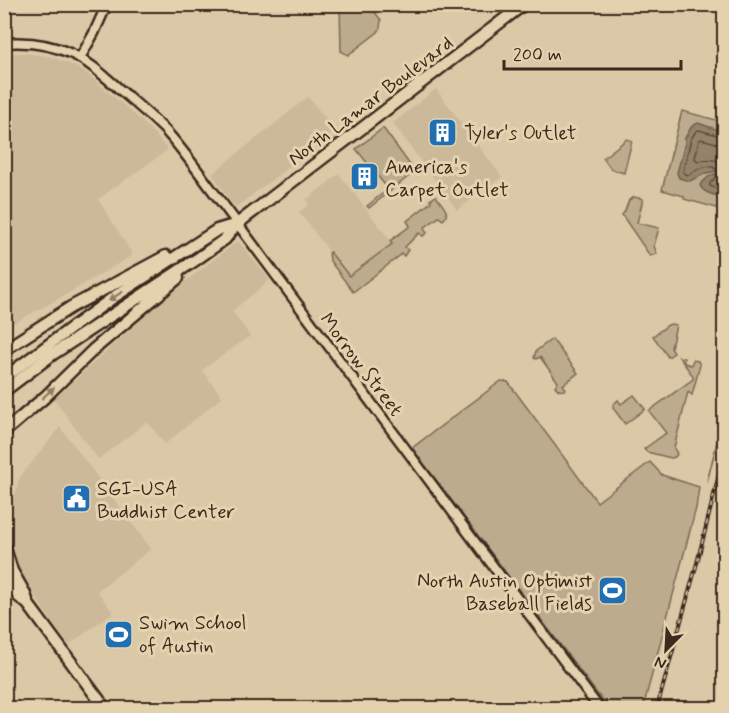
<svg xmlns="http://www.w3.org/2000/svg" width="729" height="713" font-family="Mynerve,sans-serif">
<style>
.built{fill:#cbb999}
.green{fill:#bcab8d;stroke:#7c6a56;stroke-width:1.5}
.water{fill:#94836b;stroke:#705f4c;stroke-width:1.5}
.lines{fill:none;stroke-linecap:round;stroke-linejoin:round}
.shore{stroke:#5f4e3d;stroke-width:1.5}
.stream{stroke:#705f4c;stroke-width:1.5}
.minor-casing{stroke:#3b2a1e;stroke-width:13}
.major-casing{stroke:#3b2a1e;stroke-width:15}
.minor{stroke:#e4d2af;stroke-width:8}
.major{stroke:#e4d2af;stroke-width:10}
.rail-casing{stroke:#3b2a1e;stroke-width:4}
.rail{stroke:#e4d2af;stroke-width:1.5;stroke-dasharray:4.5;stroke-linecap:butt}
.oneway{fill:#907e66}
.labels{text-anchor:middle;stroke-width:6;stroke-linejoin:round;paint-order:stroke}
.street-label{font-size:20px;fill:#3b2a1e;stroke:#e4d2af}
.poi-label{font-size:20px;fill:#3b2a1e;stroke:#e4d2af;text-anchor:start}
</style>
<rect width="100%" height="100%" fill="#dac8a6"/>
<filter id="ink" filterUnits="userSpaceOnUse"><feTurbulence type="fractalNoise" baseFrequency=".0167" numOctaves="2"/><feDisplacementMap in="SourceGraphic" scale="12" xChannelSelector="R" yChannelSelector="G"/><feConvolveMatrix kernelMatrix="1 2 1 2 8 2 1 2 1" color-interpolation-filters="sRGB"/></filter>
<g filter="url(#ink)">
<path class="built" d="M5 53H26L52 57 74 66 85 72 126 107 150 129 168 150 98 199 133 255 65 295 5 328Z
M436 89 502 177 457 210 393 123Z
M308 97 336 131 235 208 212 174Z
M339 174 392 243 349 277 299 212 309 205 306 200Z
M238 241 270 280 232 311 250 336 202 370 222 397 165 444 147 422 98 459 54 399 156 306 199 271Z
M60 427 151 549 97 591 113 612 69 645 54 626 17 567 9 513 20 477Z"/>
<path class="green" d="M340 5H369L381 20 380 28 378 32 348 55 341 51Z
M682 111 724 122V210L684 199V196L662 190Z
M383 128 413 169V173L369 208 367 206 388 189 356 149Z
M627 139 632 141 624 173 611 169 603 158Z
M436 196C441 204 452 213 443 220L439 217 424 228 427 233 423 236 419 233 405 247 408 250 404 256 402 254 353 292 330 261 329 252H330L349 276 392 244 390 241 410 226 407 221 431 202 430 200Z
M634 197 643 199 637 223 659 228 654 246 657 254 650 256 622 215 625 211 629 200Z
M671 324 676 325 671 348 674 353 668 357 653 336 668 325Z
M552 339 578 373 563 385 566 389C562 392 558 390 555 386L558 382 540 357 536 359 534 358 536 351Z
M679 357 684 358V363L691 365 693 360 698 361 700 365 692 395 688 392 674 448 677 454 675 457 671 458 647 452 644 449 666 433 649 411 693 379V376Z
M501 381 508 382 597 502 650 462 662 475 699 487 696 508 643 708H608L412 448Z
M634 395 645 409 625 424 613 408V405L618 400 621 404Z"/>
<path class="water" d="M698 123 724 132V170L706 173 690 181 679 178 677 173 685 143V138L692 126Z
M724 173V197C716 195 703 194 700 185 709 175 711 174 724 173Z"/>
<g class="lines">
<path class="shore" d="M724 137 699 130 696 131 691 139 683 172 685 174 689 175C696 170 703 165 713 167 721 172 716 178 710 183V186L724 191
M724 145 701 139 699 141 695 158 697 161C710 158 721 158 724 172"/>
<path class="stream" d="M707 482 724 414"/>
<defs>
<path id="minor" d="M4 43C28 41 51 44 72 54 89 62 103 75 117 87 133 101 150 115 165 130 186 153 203 179 222 203L599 708
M80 58 94 33 107 4"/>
<path id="major" d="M4 350 71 307 166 256
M4 378 74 326 114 297 217 230 237 224
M4 391 53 354 197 259 225 239 237 224 524 4
M4 432 45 397 93 350 178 278
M4 545 12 571 24 592 27 600
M4 572 18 596 28 604 105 708"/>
</defs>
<use href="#minor" class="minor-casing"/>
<use href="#major" class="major-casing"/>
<use href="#minor" class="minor"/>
<use href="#major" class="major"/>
<defs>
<path id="rail" d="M657 708 697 563 724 454"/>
</defs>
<use href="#rail" class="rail-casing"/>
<use href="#rail" class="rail"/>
</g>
<defs><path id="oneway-solid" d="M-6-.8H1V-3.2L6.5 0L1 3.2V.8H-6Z" transform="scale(1.5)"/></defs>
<g class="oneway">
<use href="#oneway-solid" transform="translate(116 296) rotate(147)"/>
<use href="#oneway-solid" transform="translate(48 393) rotate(-43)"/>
</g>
</g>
<defs>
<symbol id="building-square" viewBox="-11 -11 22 22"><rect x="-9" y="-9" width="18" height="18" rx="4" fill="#1f6fb2" stroke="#e4d2af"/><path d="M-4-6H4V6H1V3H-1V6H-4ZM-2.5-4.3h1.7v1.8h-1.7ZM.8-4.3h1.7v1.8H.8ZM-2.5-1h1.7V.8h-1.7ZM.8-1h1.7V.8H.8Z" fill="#fff"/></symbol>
<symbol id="civic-square" viewBox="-11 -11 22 22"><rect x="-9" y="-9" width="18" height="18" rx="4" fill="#1f6fb2" stroke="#e4d2af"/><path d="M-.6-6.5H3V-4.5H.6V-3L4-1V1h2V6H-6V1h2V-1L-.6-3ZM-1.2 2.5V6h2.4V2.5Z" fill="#fff"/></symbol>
<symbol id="stadium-square" viewBox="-11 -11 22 22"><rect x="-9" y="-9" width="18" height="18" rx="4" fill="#1f6fb2" stroke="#e4d2af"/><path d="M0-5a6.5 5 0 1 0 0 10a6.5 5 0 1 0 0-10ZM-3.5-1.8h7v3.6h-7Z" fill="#fff"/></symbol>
</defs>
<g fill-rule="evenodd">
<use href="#building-square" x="426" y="116" width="33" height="33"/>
<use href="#building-square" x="348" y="160" width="33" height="33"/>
<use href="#civic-square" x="60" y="482" width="33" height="33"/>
<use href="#stadium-square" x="596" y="574" width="33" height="33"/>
<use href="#stadium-square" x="102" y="618" width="33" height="33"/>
</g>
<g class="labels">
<g class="street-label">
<text transform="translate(370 100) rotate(-37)" y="7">North Lamar Boulevard</text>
<text transform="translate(362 364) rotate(53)" y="7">Morrow Street</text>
</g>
<g class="poi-label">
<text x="464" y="139">Tyler's Outlet</text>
<text x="385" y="173">America's<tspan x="385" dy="23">Carpet Outlet</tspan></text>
<text x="97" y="495">SGI-USA<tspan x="97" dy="23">Buddhist Center</tspan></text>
<text x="592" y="587" text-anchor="end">North Austin Optimist<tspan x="592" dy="23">Baseball Fields</tspan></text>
<text x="139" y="629">Swim School<tspan x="139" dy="23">of Austin</tspan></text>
</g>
</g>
<rect width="729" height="713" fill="none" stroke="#e4d2af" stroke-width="24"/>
<rect x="12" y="12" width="705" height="689" fill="none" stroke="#3b2a1e" stroke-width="2" filter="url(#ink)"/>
<g transform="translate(666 650) rotate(204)" stroke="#e4d2af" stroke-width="4.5" paint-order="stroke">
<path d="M0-4.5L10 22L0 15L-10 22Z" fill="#3b2a1e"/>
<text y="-9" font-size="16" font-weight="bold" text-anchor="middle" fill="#3b2a1e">N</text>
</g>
<path d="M504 60v9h177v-9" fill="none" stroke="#3b2a1e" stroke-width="3"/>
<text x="513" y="60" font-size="18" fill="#3b2a1e" stroke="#e4d2af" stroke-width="4.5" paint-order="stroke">200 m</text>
</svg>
